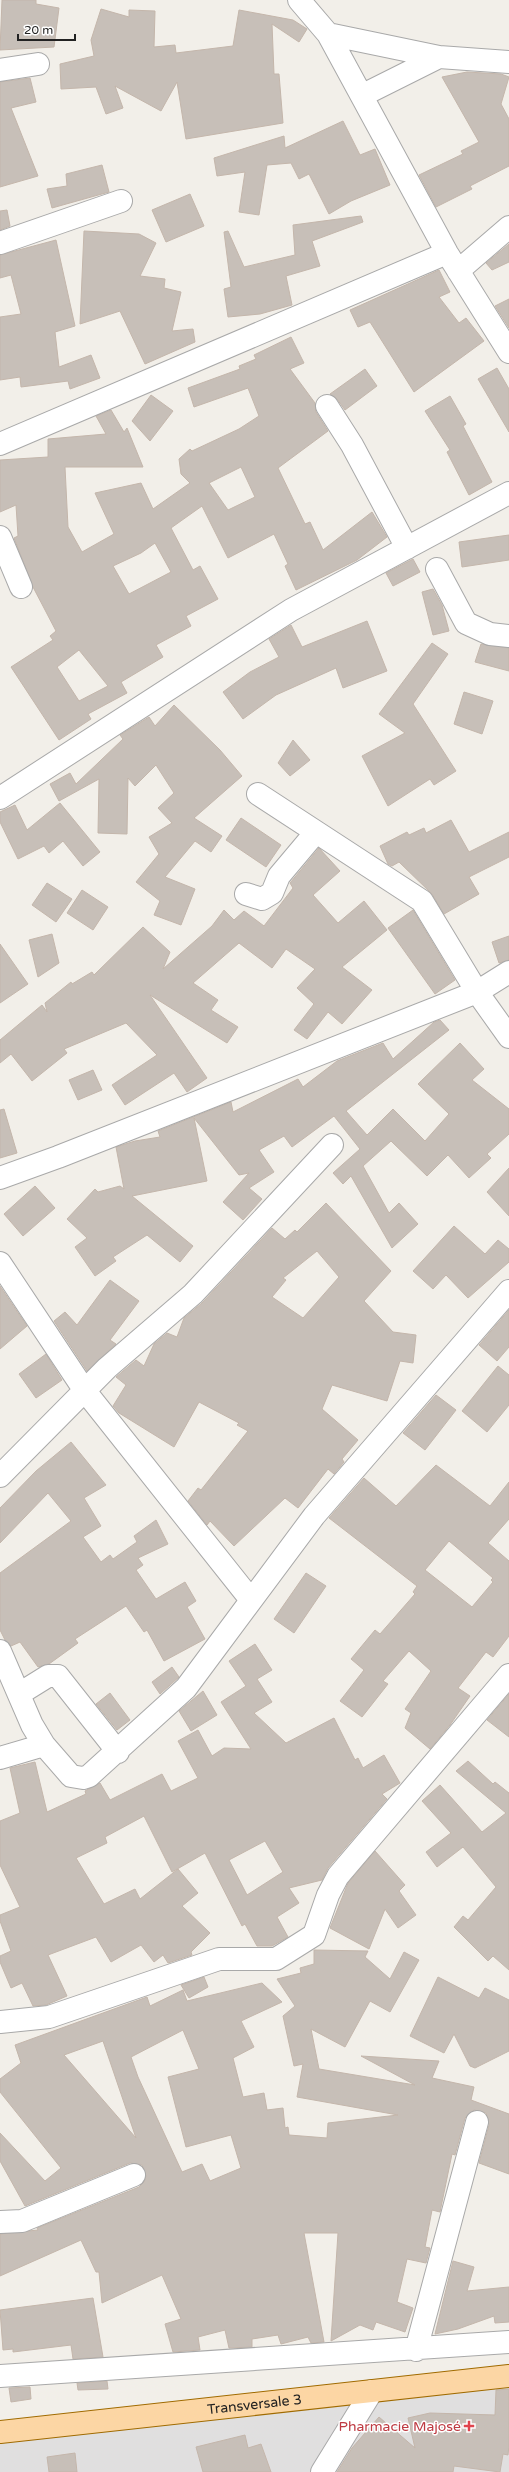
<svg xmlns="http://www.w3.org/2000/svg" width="509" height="2472" font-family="'Varela Round',sans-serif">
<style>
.residential{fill:#e0dfdf}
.building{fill:#c7bfb8;stroke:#c4b6ab;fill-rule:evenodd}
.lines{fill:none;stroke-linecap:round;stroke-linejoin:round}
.minor-casing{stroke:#a9a9a9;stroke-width:24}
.major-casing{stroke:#a06b00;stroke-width:24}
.minor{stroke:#fff;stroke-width:22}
.major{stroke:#fcd6a4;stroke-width:22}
.health-dot{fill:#e0444e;stroke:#fff;stroke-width:1.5}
.labels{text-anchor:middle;stroke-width:3;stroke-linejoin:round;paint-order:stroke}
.street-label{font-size:14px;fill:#222;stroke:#fff}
.health-label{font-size:14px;fill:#be3a42;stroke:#fff;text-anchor:end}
</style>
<rect width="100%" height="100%" fill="#f2efe9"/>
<path class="residential" d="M509 2377V2472H0V2428Z"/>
<path class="building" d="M2 0H36V4L59 8 54 47 0 50Z
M101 9 129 17V10L155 11 154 47 175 45 176 53 233 46 239 10 293 20 307 29 299 42 272 24 274 74H279L283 123 186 139 177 82 161 111 115 86 123 108 106 114 96 87 61 89 60 64 94 56 91 40Z
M467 72 501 74 509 77 501 104 509 119V166L470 186 472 189 436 207 419 175 463 154 461 151 479 142 442 77Z
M30 78 36 102 11 108 38 176 0 187V82Z
M343 121 360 155 375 149 390 185 351 201 329 214 309 174 299 179 291 163 267 165 259 215 239 212 245 172 217 176 214 158 284 136 285 148Z
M102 165 109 192 52 208 47 189 67 186 66 174Z
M190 194 204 226 166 242 152 210Z
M7 210 10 226 0 230V211Z
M361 216 363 222 312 241 320 266 286 276 292 305 260 314 228 317 224 289 231 287 224 232 228 231 244 267 295 255 293 225Z
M84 231 139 234 156 243 140 276 165 279 164 288 181 292 172 331 193 329 195 342 145 364 120 311 80 324Z
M56 240 75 326 55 332 59 367 91 355 100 378 70 389 68 381 21 387 20 377 0 380V317L21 314 11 275 0 278V255Z
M509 244V262L492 270 486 263Z
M439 270 450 292 439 297 459 323 466 318 484 341 414 392 370 322 358 327 350 310Z
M509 299V328L495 306Z
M291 337 304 363 290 369 315 403 316 412 328 431 278 468 305 524 310 522 323 550 372 512 387 537 357 560 296 590 285 566 288 564 274 534 228 558 202 506 171 528 193 570 200 566 218 599 186 616 191 626 156 645 163 657 121 682 127 693 88 714 91 719 59 740 11 667 53 640 50 636 56 631 33 587 14 538 18 536 16 505 0 512V460L48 457V439L106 434 96 416 111 410 124 432 127 428 143 467H65L68 527 82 552 114 534 95 493 141 483 153 509 190 483 181 474 179 459 190 449 192 451 239 429 259 416 248 388 194 407 188 388 240 369 239 366 256 359 254 355ZM241 467 255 497 228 510 209 483ZM155 543 171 572 129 594 113 566 141 553ZM79 650 108 686 79 701 57 667Z
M497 368 509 389V432L478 379Z
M365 369 377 386 345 410 337 399 330 394Z
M151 395 173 411 150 441 132 421Z
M450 396 466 424 463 426 492 482 469 495 447 452 450 450 425 411Z
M509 535V560L462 567 459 542Z
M413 559 420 572 393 586 386 573Z
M433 589 442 605 449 631 433 635 422 592Z
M367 621 387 671 343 688 336 668 276 695 243 719 223 692 250 672 279 657 269 639 291 625 302 647Z
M432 643 448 654 413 704 456 771 434 785 430 779 388 806 362 756 405 733 379 714Z
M481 644 509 648V671L475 662Z
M464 692 493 701 482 734 454 724Z
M174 705 220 750 242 776 194 818 222 836 211 852 195 841 165 877 195 889 181 925 154 915 160 901 136 882 159 854 149 837 172 823 158 808 174 793 156 765 135 786 128 778 127 834 98 833 99 779 59 801 50 784 70 773 76 784 123 739 120 735 149 717 155 726Z
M293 740 310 760 290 776 278 763Z
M60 803 100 852 83 866 63 841 49 853 44 846 18 859 0 822V812L15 805 27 830Z
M241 818 281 845 266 867 226 840Z
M451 820 469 852 509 832V857L469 877 479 894 444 914 432 894 399 862 392 866 388 864 380 846 407 832 409 835 424 828 426 833Z
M319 848 340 871 313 895 338 923 364 901 387 930 342 967 372 990 342 1024 328 1012 307 1039 294 1030 314 1004 297 988 315 969 286 949 272 968 239 943 193 983 218 1000 211 1010 238 1027 227 1043 150 995 207 1078 187 1092 174 1073 125 1105 112 1085 157 1055 126 1023 64 1049 67 1053 32 1081 11 1054 0 1063V1040L42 1005 47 1012 45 1003 71 982 72 984 92 972 94 975 143 927 170 952 163 969 212 926 224 910 234 920 244 911 264 926 293 888 290 883Z
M47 883 72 899 56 922 32 905Z
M82 890 108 907 93 930 67 913Z
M413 910 455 980 435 994 388 928Z
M52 934 59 963 38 977 29 940Z
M509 936V960L499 963 492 942Z
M0 944 28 984 0 1003Z
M440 1020 449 1030 346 1111 367 1135 393 1109 425 1141 449 1114 418 1084 460 1043 484 1069 472 1080 509 1109V1134L487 1154 491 1158 469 1178 448 1155 427 1176 391 1141 363 1166 389 1213 399 1203 418 1224 392 1248 351 1176 343 1184 333 1173 360 1149 334 1116 292 1147 284 1136 259 1150 274 1172 249 1188 262 1199 243 1220 223 1202 249 1173 239 1175 194 1118 207 1181 132 1196 193 1246 180 1262 147 1235 113 1257 116 1261 95 1276 75 1247 87 1238 67 1219 95 1189 98 1192 120 1186 124 1189 116 1147 135 1141 160 1137 158 1131 231 1102 233 1112 298 1079 303 1087 337 1061 383 1043 393 1059 434 1022Z
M93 1070 102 1090 78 1100 69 1080Z
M4 1109 17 1153 0 1158V1110Z
M509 1168V1216L487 1192Z
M35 1186 55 1208 23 1236 4 1214Z
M326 1203 391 1271 364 1301 393 1332 416 1335 413 1363 400 1361 387 1401 332 1385 322 1409 358 1440 342 1459 344 1462 334 1474 328 1469 298 1508 285 1498 234 1546 210 1521 207 1525 188 1501 198 1488 201 1490 248 1431 237 1425 239 1423 199 1402 174 1447 119 1413 113 1406 126 1385 116 1377 136 1360 144 1366 154 1344 167 1333 177 1337 184 1318 202 1303 272 1228 285 1239 295 1230 297 1232ZM317 1251 339 1277 303 1318 272 1297 286 1280 283 1278Z
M454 1226 485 1254 498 1240 509 1249V1262L468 1298 446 1275 433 1289 413 1271Z
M110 1280 139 1301 110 1340 116 1344 87 1371 54 1321 65 1312 77 1325Z
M0 1286 27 1326 0 1349Z
M509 1310V1347L497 1361 479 1345Z
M46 1354 62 1380 36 1398 19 1374Z
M498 1366 509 1375V1405L487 1432 462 1411Z
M436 1395 456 1410 425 1450 403 1433Z
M71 1442 106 1485 84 1498 101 1526 83 1537 101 1562 110 1555 113 1559 137 1542 134 1536 156 1520 168 1544 138 1558 143 1565 136 1570 156 1599 185 1582 196 1601 187 1607 205 1639 164 1661 147 1630 144 1632 126 1606 75 1639 78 1643 49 1664 38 1667 20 1642 11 1646 5 1640 0 1630V1573L71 1521 48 1493 0 1543V1508L36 1471Z
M436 1465 490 1506 509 1482V1519L488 1543 509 1561V1636L493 1657 486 1652 458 1688 470 1696 450 1725 430 1749 405 1728 411 1713 405 1709 431 1671 409 1651 383 1681 388 1684 362 1717 340 1701 364 1670 351 1659 375 1630 380 1634 415 1594 413 1592 417 1586 329 1518 364 1478 396 1506ZM449 1541 493 1578 491 1580 493 1582 472 1607 425 1570Z
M306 1573 326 1586 294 1633 274 1619Z
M255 1644 272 1670 257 1679 272 1702 254 1713 286 1743 334 1718 355 1760 358 1758 363 1768 384 1755 400 1783 382 1794 387 1799 328 1868 322 1880 289 1888 299 1903 277 1917 288 1937 272 1946H257L245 1924 242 1926 205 1853 172 1872 144 1816 105 1837 107 1843 76 1858 104 1904 135 1889 140 1899 178 1869 198 1893 182 1906 210 1933 191 1952 192 1955 168 1963 163 1955 154 1962 141 1945 111 1962 96 1937 48 1955 67 1996 46 2005 33 2006 22 1983 11 1988 0 1962V1956L11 1951 0 1921V1915L20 1907 0 1865V1821L20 1813 10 1768 35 1762 47 1812 86 1794 85 1791 100 1783 110 1800 162 1774 171 1791 198 1778 178 1741 198 1730 212 1756 224 1748 251 1749 221 1702 246 1686 229 1661ZM265 1841 283 1872 247 1895 229 1860Z
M172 1667 179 1677 160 1694 152 1682Z
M203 1691 217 1715 191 1731 179 1711Z
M110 1693 130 1720 117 1730 96 1704Z
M509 1694V1737L487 1720Z
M468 1761 493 1784 495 1782 509 1793V1970L493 1956 488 1961 454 1927 463 1916 468 1920 496 1887 463 1847 437 1867 426 1852 451 1833 422 1801 440 1785 482 1832 506 1813 456 1771Z
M375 1851 405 1885 399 1891 416 1915 398 1928 385 1909 369 1949 330 1928 348 1883Z
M314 1950 368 1951 365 1957 390 1979 404 1952 419 1960 390 2012 370 2001 345 2047 311 2029 319 2069 415 2085 361 2056 439 2061 432 2078 474 2087 471 2100 509 2114V2174L479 2163 489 2125 486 2113 474 2110 465 2118 455 2155 452 2154 440 2212 432 2210 425 2247 430 2248 426 2263 407 2259 397 2302 413 2308 405 2332 376 2322 373 2330 360 2325 331 2341 338 2233H304L324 2342 311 2343 308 2337 281 2344 278 2335 252 2339V2347L229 2348 225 2330 198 2337 200 2350 173 2352 165 2324 181 2319 162 2275 102 2303 99 2272H96L81 2240 0 2276V2234L38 2230 37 2228 139 2187 144 2182 146 2176 142 2165 130 2163 25 2206 0 2161V2133L45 2181 61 2168 0 2092V2079L21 2063 15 2045 147 1997 150 2006 183 1990 187 2001 262 1983 282 2002 241 2021 254 2047 233 2058 243 2097 264 2093 267 2110 283 2108 285 2128 288 2127 289 2135 327 2138 328 2123 398 2115 297 2097 303 2064 294 2066 283 2016 295 2006 277 1979 301 1973 300 1968 314 1964ZM183 2030 199 2069 168 2077 186 2147 231 2135 241 2168 210 2181 202 2164 182 2172 138 2077 131 2057ZM103 2041 136 2138 64 2055Z
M204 1977 208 1987 189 1998 181 1985Z
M438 1977 479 1998 485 1988 509 2000V2051L475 2068 470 2066 454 2034 444 2053 410 2036Z
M453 2261 474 2267 467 2291 509 2287V2322L495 2323 494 2316 458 2329 435 2334Z
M93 2298 103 2357 73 2359 71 2345 13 2352V2349L3 2350 0 2310Z
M107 2381 108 2389 78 2390 77 2383Z
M30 2387 31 2399 11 2402 9 2388Z
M509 2389V2445L508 2455 503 2454 500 2472 454 2466 453 2472H337L352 2448 379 2417 415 2448 408 2418 430 2413 495 2415 496 2390Z
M245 2435 248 2448 261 2444 271 2472H203L196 2447Z
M75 2453 77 2472H49L47 2457Z"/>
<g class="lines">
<defs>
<path id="minor" d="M299 0 328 34 447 253 509 352
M328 34 439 57 509 62
M0 70 38 64
M363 95 439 57
M0 243 121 201
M458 271 509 227
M327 406 352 445 407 548
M0 444 447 253
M0 537 21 587
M437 569 466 623 490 634 509 636
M258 794 422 901 477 992 509 1037
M0 798 291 610 509 493
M246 894 262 899 272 893 279 876 316 832
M0 1178 58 1157 477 992 509 972
M0 1263 85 1391 251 1600
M0 1476 107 1368 193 1294 332 1145
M0 1651 32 1725 44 1745 71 1776 83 1778 89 1776 186 1688 314 1516 509 1291
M19 1694 48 1676H58L118 1752
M0 1758 44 1745
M0 2022 49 2017 219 1959H276L314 1935 328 1895 338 1876 509 1675
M0 2222 22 2221 134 2175
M416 2350 477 2122
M0 2376 509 2342
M322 2472 372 2391"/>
<g id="major">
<path id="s1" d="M0 2432 509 2376"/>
</g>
</defs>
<use href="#minor" class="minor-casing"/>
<use href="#major" class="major-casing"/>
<use href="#minor" class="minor"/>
<use href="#major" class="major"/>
</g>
<path class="health-dot" d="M467 2420h4v4h4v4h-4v4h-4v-4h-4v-4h4z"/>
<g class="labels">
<g class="street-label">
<text dy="5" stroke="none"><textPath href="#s1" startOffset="256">Transversale 3</textPath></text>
</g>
<g class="health-label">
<text x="461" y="2431">Pharmacie Majosé</text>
</g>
</g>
<path d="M18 34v6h57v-6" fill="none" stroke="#222222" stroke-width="2"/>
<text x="24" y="34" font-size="12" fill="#222222" stroke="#ffffff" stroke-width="3" paint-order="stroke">20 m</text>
</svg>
